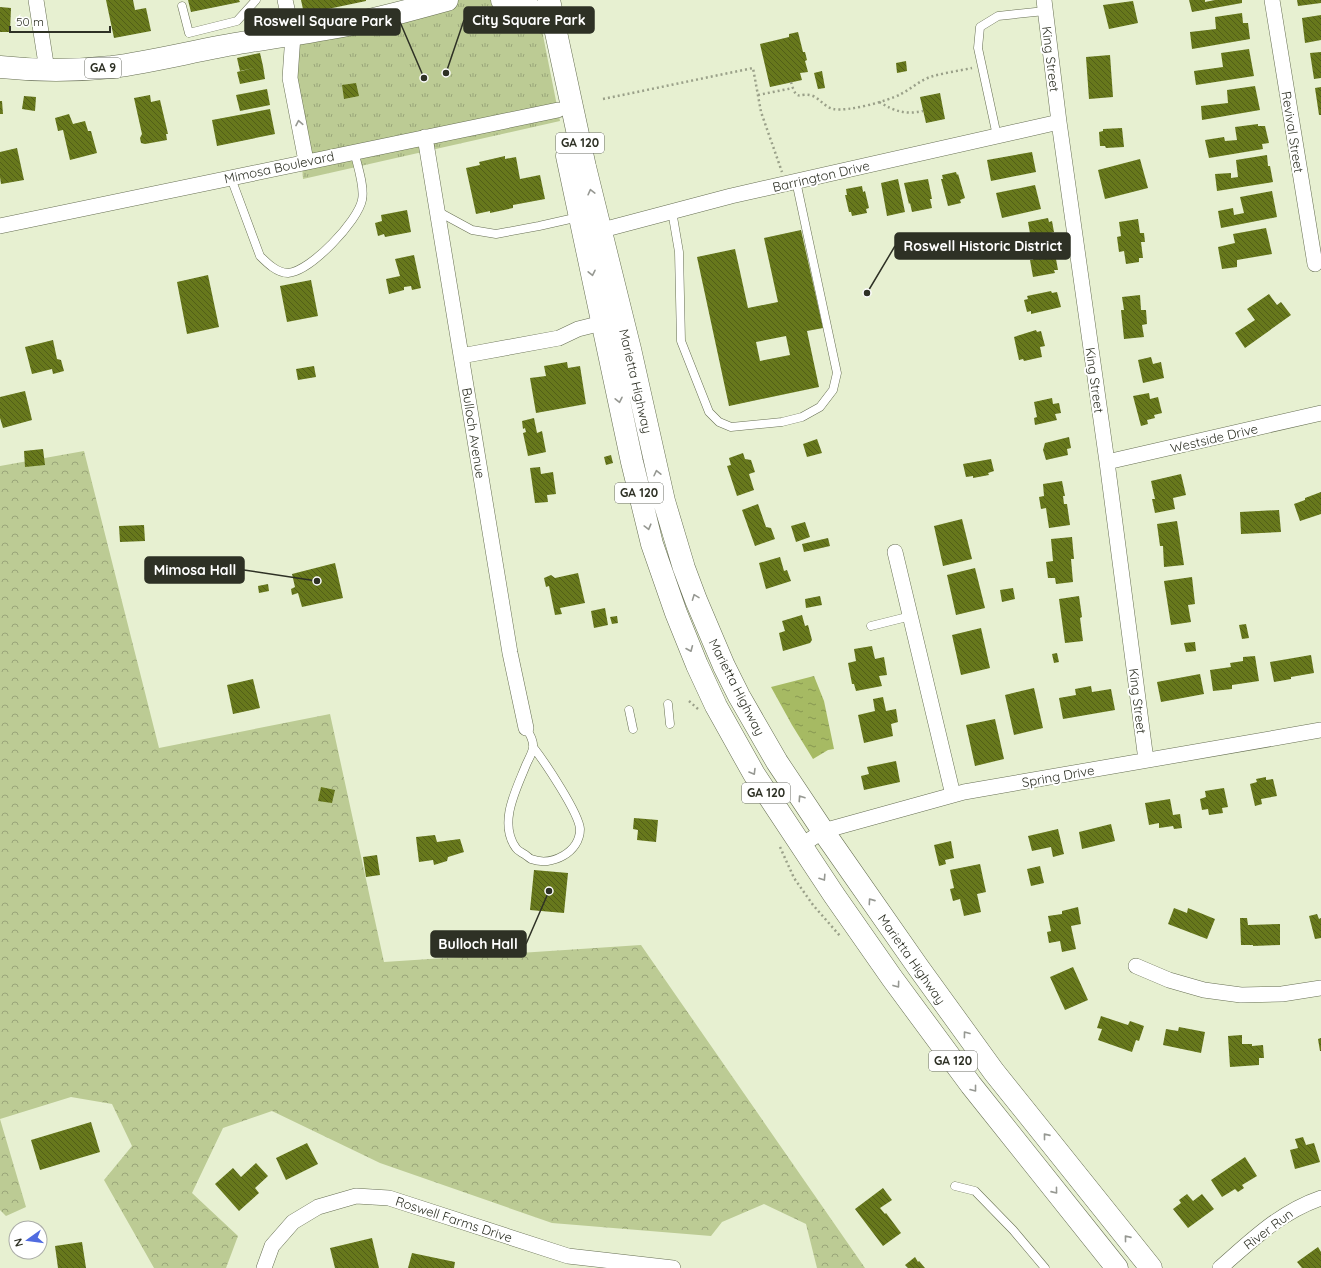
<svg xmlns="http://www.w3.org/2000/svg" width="1321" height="1268" font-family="Quicksand,sans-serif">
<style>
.forest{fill:url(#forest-crowns)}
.park{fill:url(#park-tufts)}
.water{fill:url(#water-ripples)}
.building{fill:url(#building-back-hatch);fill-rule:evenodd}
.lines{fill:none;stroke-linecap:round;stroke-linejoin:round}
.service-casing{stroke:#676f53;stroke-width:9}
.minor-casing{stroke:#676f53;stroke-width:16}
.trunk-casing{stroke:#676f53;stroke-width:23}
.path{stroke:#9aa089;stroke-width:2.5;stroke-dasharray:2 3;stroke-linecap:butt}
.service{stroke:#fff;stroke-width:8}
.minor{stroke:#fff;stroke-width:15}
.trunk{stroke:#fff;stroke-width:22}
.oneway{stroke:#969892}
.labels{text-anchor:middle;stroke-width:4;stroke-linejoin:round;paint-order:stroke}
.shield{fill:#fff;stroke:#6d6f66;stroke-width:1}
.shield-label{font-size:12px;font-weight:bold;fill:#2e3125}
.street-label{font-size:13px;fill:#2e3125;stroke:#fff}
.leader{fill:none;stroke:#2e3125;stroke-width:1.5}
.callout-dot{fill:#2e3125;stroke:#fff;stroke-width:1.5}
.callout{fill:#2e3125;stroke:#2e3125;stroke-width:1.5}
.callout-label{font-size:14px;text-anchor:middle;font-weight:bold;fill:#fff}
</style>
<defs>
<pattern id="forest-crowns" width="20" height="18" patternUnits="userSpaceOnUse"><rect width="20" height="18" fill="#bccb94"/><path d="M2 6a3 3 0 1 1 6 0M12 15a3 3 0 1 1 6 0" fill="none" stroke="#99a579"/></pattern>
<pattern id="park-tufts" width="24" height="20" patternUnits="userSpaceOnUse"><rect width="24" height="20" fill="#bccb94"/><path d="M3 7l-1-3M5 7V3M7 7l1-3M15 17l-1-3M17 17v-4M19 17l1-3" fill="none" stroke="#99a579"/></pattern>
<pattern id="water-ripples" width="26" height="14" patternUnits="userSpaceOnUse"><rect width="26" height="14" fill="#a6ba63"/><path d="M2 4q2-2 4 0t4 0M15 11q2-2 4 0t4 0" fill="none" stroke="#889851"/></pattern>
<pattern id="building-back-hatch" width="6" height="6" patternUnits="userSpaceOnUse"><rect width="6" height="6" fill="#67781c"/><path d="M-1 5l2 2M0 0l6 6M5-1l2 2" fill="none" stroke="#515e18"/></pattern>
</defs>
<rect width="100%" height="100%" fill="#e7f0d1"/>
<path class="forest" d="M84 451 159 748 330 714 384 962 641 945 865 1268H817L806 1224 764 1204 722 1222 711 1236 552 1223 380 1163 272 1111 223 1128 192 1193 238 1236 226 1268H154L104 1180 132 1146 112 1104 71 1097 0 1119 26 1207 6 1216 0 1210V466Z"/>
<path class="park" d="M435 0H536L560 121 303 179 293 35Z"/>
<path class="water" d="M814 676 824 701 834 749 828 750 813 759 792 725 771 687Z"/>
<path class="building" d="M106 0H133L135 10 146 8 151 31 114 38Z
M188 0H239L240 2 191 12Z
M301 0H366V1L304 14Z
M1189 0H1205V2L1215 0H1242V3L1192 12Z
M1297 0H1321V3L1298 6Z
M1133 1 1138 23 1109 29 1103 5Z
M0 7 11 8 10 32H0Z
M1242 13 1243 23H1248L1250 39 1192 49 1190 32 1216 29 1215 17Z
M1321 15V40L1305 43 1302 18Z
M798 32 803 52H805L807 60 805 61 808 72 800 73 802 80 770 87 760 44 789 37V34Z
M1249 49 1254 76 1196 85 1194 71 1223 67 1221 53Z
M1321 52V78L1314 79 1310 53Z
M260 53 263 66 240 71 237 58Z
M1110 55 1113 97 1089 99 1086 57Z
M906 61 907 71 897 73 896 63Z
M263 66 265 79 240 84 237 72Z
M822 71 825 88 818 89 814 73Z
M356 83 359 96 344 99 342 85Z
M1255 86 1260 110 1202 120 1201 106 1228 103 1227 90Z
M1321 87V115H1319L1315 88Z
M267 89 270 105 240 111 236 95Z
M940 93 945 119 926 123 920 97Z
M150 95 151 102 160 100 168 134H166L167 140 145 144 141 143 140 138 142 134 134 98Z
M24 96 36 97 35 111 22 109Z
M0 101H2L3 114H0Z
M270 109 275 134 217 146 212 120Z
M69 114 73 124 85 121 88 131H91L97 153 70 160 63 130 58 131 55 118Z
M1258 124V126H1265L1269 143 1262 144 1263 149 1209 158 1205 140 1224 137 1225 141 1237 140 1235 127Z
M1122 128 1124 147 1106 148 1105 146H1100L1099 132 1103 131V129Z
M17 148 24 180 1 184 0 177V152Z
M1032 152 1036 172 991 181 987 160Z
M1267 155 1268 166H1270L1273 182 1217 191 1215 174 1231 173V178L1238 177 1236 160Z
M505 156V159L516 157 520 179 540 175 545 199 513 205V208L490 213V211L476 214 466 168 480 165 479 162Z
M1140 159 1148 188 1105 199 1098 170Z
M956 172 957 175 958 174 965 198 960 200 961 203 948 206 941 179H943L942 175Z
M898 179 905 212 887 216 881 183Z
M928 179 932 199H930L932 208 912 212 910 203 909 204 904 183Z
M1035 185 1041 209 1002 218 996 193Z
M862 186 863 192 865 191 869 208 866 209 867 213 852 216 851 212H849L845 195H847L846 189Z
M1272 191 1277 217 1221 228 1218 211 1233 208 1234 215 1244 213 1240 197Z
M407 210 411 232 385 237 384 234 378 236 375 223 382 221 381 215Z
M1048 218 1049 222 1052 221 1054 232 1051 233 1052 238 1034 241 1033 238 1031 239 1028 222Z
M1138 219 1140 233H1144L1145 242H1141L1143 258H1139V262L1126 264 1124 251 1119 252 1117 237 1121 236 1119 222Z
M1266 228 1272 254 1237 260V267L1222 269 1218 247 1235 243 1233 234Z
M801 230 823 328 807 331 819 387 729 406 697 257 735 249 748 308 778 302 764 238ZM786 336 790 355 760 361 756 342Z
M414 255 421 288 412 290 411 286 404 287V290L389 294 386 279 400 276 395 259Z
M1052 255V258L1056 259 1058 270H1054L1055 273 1033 277 1030 260H1033L1034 258Z
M208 275 219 327 187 334 177 282Z
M311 280 318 316 287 322 280 286Z
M1051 291 1052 293 1057 292 1061 307 1031 314V311L1027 312 1024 300 1028 299 1027 296Z
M1269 294 1277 305 1281 302 1291 315 1245 348 1235 333 1255 320 1247 309Z
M1140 295 1141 310H1146L1147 324 1142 325 1144 337 1124 339 1121 310H1124L1122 297Z
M1036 330 1037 332 1041 331 1045 346 1040 347 1042 357 1024 361 1023 359 1019 360 1014 337Z
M53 340 57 359 61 360 64 371 53 374 52 369 32 374 25 347Z
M1151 357 1153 364 1161 362 1164 378 1143 383 1138 360Z
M567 362 568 368 580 366 586 404 536 413 530 378 546 376 544 366Z
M314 366 316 377 298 380 296 369Z
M25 391 32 420 3 428 0 418V397Z
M1149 393 1150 399 1158 397 1162 413 1154 415 1155 418 1147 420 1148 424 1141 426 1133 396Z
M1052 398 1053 404 1059 403 1061 413 1055 414 1057 420 1035 425 1034 418 1037 417 1034 402Z
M534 418 537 433 542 431 546 452 528 456 523 433 526 432 525 428 523 429 522 421Z
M1069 437 1071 448 1067 449 1068 455 1046 460 1043 450 1045 443Z
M817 439 822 453 807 457 803 444Z
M43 449 45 465 25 467 24 451Z
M743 453 745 459 751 460 755 472 749 474 754 490 737 496 727 466 731 465 729 458Z
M611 455 613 463 606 465 604 457Z
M991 459 994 471 988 473 989 475 973 478V476L966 477 963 464Z
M540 467 541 474 553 472 556 494 547 495 548 502 535 503 530 468Z
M1181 474 1186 495 1173 498 1175 509 1155 513 1152 499H1155L1151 481Z
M1062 481 1065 496H1063L1064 504H1067L1070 525 1049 528 1046 508 1041 509 1039 497 1044 496 1043 484Z
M1321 492V514L1300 521 1294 504 1305 500V498Z
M758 504 766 527 771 528 775 539 755 546 742 510Z
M1279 510 1281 532 1241 534 1240 512Z
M962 519 972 559 943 566 934 526Z
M1177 521 1184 565 1164 567 1163 546H1160L1157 524Z
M805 522 810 537 796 542 791 526Z
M144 525 145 541 120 542 119 526Z
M1072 537 1074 559H1071L1073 582 1056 584 1055 578H1048L1046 562 1053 561 1051 539Z
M828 538 830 546 804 552 802 544Z
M780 557 784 571 787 570 791 581 766 589 759 563Z
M335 563 343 598 302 607 298 593 292 595 291 589 295 587 292 574Z
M975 568 985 608 956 615 947 575Z
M578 573 585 603 560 608 562 614 555 615 549 586 546 587 544 578 551 575 555 578Z
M1192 577 1195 604 1188 605 1191 622 1171 625 1164 581Z
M268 584 269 591 259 593 258 586Z
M1013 588 1015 599 1002 602 1000 590Z
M820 596 822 605 806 608 805 599Z
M1079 596 1082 617 1080 618 1083 641 1065 643 1059 599Z
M605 608 608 625 594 628 591 611Z
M802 615 805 626 808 625 812 640 810 643 783 651 779 633 785 631 782 621Z
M617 616 618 623 612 624 610 617Z
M1246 624 1249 638 1242 639 1239 625Z
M981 628 990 668 961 675 952 635Z
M1195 642 1196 651 1186 652 1184 643Z
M872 646 875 659 884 657 887 675 879 676 882 686 856 691 854 684H852L848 663 856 661 854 649Z
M1057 653 1059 662 1054 663 1052 654Z
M1311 655 1314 673 1291 677V679L1274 682 1270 662Z
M1255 656 1259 681 1232 685V689L1213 691 1210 670 1231 667 1230 663 1243 661V657Z
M1200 674 1204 694 1161 702 1157 682Z
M253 679 260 708 233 714 227 685Z
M1091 686 1092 692 1111 689 1115 710 1063 719 1059 698 1076 695 1075 689Z
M1034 688 1043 728 1014 735 1005 695Z
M883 697 886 711 896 709 898 722 891 724 893 736 864 743 858 715 875 711 873 699Z
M995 719 1004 759 975 766 966 725Z
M896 761 900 782 864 790 861 776 869 774 867 767Z
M1266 777V780L1273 779 1277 796 1261 799 1262 804 1255 806 1250 784 1257 782 1256 779Z
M321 787 335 790 332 803 318 801Z
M1224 788 1228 807 1222 808 1223 813 1209 815 1208 809 1202 810 1200 799 1206 797 1205 791Z
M1170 799 1173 815 1180 814 1182 828 1174 829 1173 826 1159 828V823L1149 825 1145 803Z
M634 818 658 820 656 842 637 840 638 830 633 829Z
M1111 824 1115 841 1082 849 1079 832Z
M1058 829 1064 854 1053 857 1051 847 1032 851 1028 836Z
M435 835 437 842 460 839 464 852 448 857 447 861 434 865 433 860 419 862 416 837Z
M951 841 954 858 945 860 946 864 939 866 934 845Z
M377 855 380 875 366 877 363 857Z
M980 864 986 892 977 894 981 912 964 916 960 899 953 901 950 889 954 888 950 870Z
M1040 866 1044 883 1031 886 1027 869Z
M534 870 568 873 564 913 530 910Z
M1078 907 1081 924 1071 926 1076 949 1062 952 1060 941 1049 943 1047 932 1051 931 1048 916 1062 914V911Z
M1174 908 1187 913 1188 908 1215 919 1207 939 1168 924Z
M1317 914 1319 919 1321 918V938L1315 939 1309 916Z
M1240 918H1247L1248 925 1280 924V945L1253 946V945H1241Z
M1073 967 1088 1000 1065 1010 1050 977Z
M1101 1016 1128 1025 1130 1021 1144 1026 1139 1041 1136 1040 1132 1052 1098 1040 1102 1029 1097 1028Z
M1179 1027 1205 1032 1201 1053 1163 1045 1166 1029 1178 1031Z
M1242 1035V1044H1252V1046L1263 1045 1264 1058H1259V1065L1230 1067 1228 1036Z
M1321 1038V1051H1320L1318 1039Z
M91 1122 100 1152 40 1170 31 1140Z
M1303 1137 1306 1145 1314 1143 1320 1162 1295 1169 1290 1150 1298 1148 1295 1139Z
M307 1143 318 1164 286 1180 276 1158Z
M1245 1157 1257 1176 1242 1185 1244 1188 1238 1192 1235 1189 1222 1197 1211 1180Z
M256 1163 268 1176 255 1188 259 1193 239 1211 215 1184 233 1168 241 1177Z
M883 1188 892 1200 880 1208 885 1214 886 1213 901 1233 883 1246 855 1209Z
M1187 1194 1193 1201 1202 1194 1214 1209 1188 1228 1173 1209 1181 1203 1179 1200Z
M372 1238 379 1268H335L330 1248Z
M82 1242 86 1268H58L55 1246Z
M1318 1247 1321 1252V1268H1302L1297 1262Z
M412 1253 455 1262 454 1268H408Z
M915 1257 918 1262 919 1261 925 1268H908L905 1265Z"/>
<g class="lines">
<defs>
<path id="service" d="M182 6 189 33 237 21 256 0
M997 136 978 48 980 27 998 16 1045 11
M231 178 260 256C267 263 277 273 288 273 311 271 358 221 362 200 365 187 357 164 354 151
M437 211 472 230 496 234 539 226 579 217
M672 211 679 252 681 341 709 412 719 422 731 427 782 422 802 417 820 407 833 390 837 373 796 181
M871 626 911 616
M668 704 670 724
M629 710 633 729
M526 728C530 734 534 741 533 748 532 754 528 760 526 765 516 790 498 823 516 848 518 851 521 852 524 854 526 855 529 858 531 859 552 867 580 852 580 829 579 813 544 761 533 747
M955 1186 975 1191 1013 1230 1045 1268"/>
<path id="minor" d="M36 0 47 70
M285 0 293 35 290 78 306 161
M1044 0 1059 122 1107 462 1146 760
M1272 0 1315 264
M425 137 510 653 526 728
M0 226 558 110
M591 233 731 196 1059 122
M461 356 559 338 578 329 602 323
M1107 462 1321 413
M895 552 953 795
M802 845 823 831 964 792 1321 730
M1136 966 1169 980 1204 990 1241 995 1282 994 1321 988
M264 1268 272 1246 293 1222 318 1207 356 1196 389 1198 568 1256 673 1268
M1220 1268C1252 1240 1280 1212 1321 1198"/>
<path id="trunk" d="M502 0 527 7 534 11 542 22
M549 0 585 167 630 349 664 501 684 568 696 600 724 666 739 696 777 762 823 831 918 967 994 1072 1151 1268
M0 67C37 71 75 71 112 67 157 61 201 49 246 42 272 37 300 34 326 29 367 22 407 11 447 0
M567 156 632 462 652 544 676 613 697 665 716 706 754 774 834 895 892 978 971 1085 1117 1268"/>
</defs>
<use href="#service" class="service-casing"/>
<use href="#minor" class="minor-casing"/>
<use href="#trunk" class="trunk-casing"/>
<path class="path" d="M791 82C797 104 800 91 813 96 820 99 825 107 833 109 848 112 888 101 901 94 911 89 919 81 930 77 943 73 958 71 972 68
M758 95 793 88
M603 99 753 68 761 112 782 172
M879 102C895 111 904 115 923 111
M689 701 698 709
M780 847 794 878 813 905 841 937"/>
<use href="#service" class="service"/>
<use href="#minor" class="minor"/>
<use href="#trunk" class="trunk"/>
</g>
<defs><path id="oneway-chevron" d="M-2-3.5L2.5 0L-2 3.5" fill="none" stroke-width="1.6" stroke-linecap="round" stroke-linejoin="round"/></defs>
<g class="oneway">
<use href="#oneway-chevron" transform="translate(299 123) rotate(-101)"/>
<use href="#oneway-chevron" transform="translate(591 192) rotate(-104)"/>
<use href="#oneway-chevron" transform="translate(592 273) rotate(78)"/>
<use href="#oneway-chevron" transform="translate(619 400) rotate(78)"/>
<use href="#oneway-chevron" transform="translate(657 473) rotate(-103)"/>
<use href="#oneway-chevron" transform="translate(648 527) rotate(75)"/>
<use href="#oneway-chevron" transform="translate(695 597) rotate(-111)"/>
<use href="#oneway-chevron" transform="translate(690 649) rotate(67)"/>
<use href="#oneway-chevron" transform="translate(753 772) rotate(59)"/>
<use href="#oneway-chevron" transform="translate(801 798) rotate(-124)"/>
<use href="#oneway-chevron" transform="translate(823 878) rotate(57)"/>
<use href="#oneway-chevron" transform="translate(871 901) rotate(-125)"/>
<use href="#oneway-chevron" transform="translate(897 985) rotate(54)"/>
<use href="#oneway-chevron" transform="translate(966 1034) rotate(-127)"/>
<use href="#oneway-chevron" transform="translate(974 1089) rotate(52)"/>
<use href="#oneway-chevron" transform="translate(1046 1136) rotate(-129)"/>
<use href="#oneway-chevron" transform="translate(1055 1191) rotate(51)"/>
<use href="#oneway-chevron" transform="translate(1127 1238) rotate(-129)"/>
</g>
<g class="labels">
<g class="shield">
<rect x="85" y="58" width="36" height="20" rx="3"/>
<rect x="556" y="133" width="48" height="20" rx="3"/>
<rect x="615" y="483" width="48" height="20" rx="3"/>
<rect x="742" y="783" width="48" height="20" rx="3"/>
<rect x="929" y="1051" width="48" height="20" rx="3"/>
</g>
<g class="shield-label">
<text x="103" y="72">GA 9</text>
<text x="580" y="147">GA 120</text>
<text x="639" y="497">GA 120</text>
<text x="766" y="797">GA 120</text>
<text x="953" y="1065">GA 120</text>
</g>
<g class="street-label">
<text transform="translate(1051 59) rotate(83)" y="5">King Street</text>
<text transform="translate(1293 132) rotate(81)" y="5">Revival Street</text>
<text transform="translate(279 167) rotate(-12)" y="5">Mimosa Boulevard</text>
<text transform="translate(821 176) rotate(-13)" y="5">Barrington Drive</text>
<text transform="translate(1095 380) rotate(82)" y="5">King Street</text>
<text transform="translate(636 381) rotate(77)" y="5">Marietta Highway</text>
<text transform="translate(474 433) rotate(81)" y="5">Bulloch Avenue</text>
<text transform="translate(1214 438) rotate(-13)" y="5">Westside Drive</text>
<text transform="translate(737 687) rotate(63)" y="5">Marietta Highway</text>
<text transform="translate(1138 701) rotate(83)" y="5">King Street</text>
<text transform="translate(1058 776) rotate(-10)" y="5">Spring Drive</text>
<text transform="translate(912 959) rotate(55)" y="5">Marietta Highway</text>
<text transform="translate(454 1219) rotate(18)" y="5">Roswell Farms Drive</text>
<text transform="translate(1268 1229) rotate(-37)" y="5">River Run</text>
</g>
</g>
<path class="leader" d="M446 73L464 20M424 78L400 22M867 293L895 246M317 581L244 570M549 891L526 944"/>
<g class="callout-dot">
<circle cx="446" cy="73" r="4"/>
<circle cx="424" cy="78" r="4"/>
<circle cx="867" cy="293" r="4"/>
<circle cx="317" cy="581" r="4"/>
<circle cx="549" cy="891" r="4"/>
</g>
<g class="callout">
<rect x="464" y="7" width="130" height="26" rx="4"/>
<rect x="245" y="9" width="155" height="26" rx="4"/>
<rect x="895" y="233" width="175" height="26" rx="4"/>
<rect x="145" y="557" width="99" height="26" rx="4"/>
<rect x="431" y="931" width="95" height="26" rx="4"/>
</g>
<g class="callout-label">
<text x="529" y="25">City Square Park</text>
<text x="323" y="26">Roswell Square Park</text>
<text x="983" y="251">Roswell Historic District</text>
<text x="195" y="575">Mimosa Hall</text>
<text x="478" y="949">Bulloch Hall</text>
</g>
<g transform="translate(28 1240) rotate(256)"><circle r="19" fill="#ffffff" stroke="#abada8"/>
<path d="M0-3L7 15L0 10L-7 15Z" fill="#506be0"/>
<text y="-6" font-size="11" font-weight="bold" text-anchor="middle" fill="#2e3125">N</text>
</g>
<path d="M10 26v6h100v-6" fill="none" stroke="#2e3125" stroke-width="2"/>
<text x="16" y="26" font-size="12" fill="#2e3125" stroke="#ffffff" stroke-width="3" paint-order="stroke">50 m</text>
</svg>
